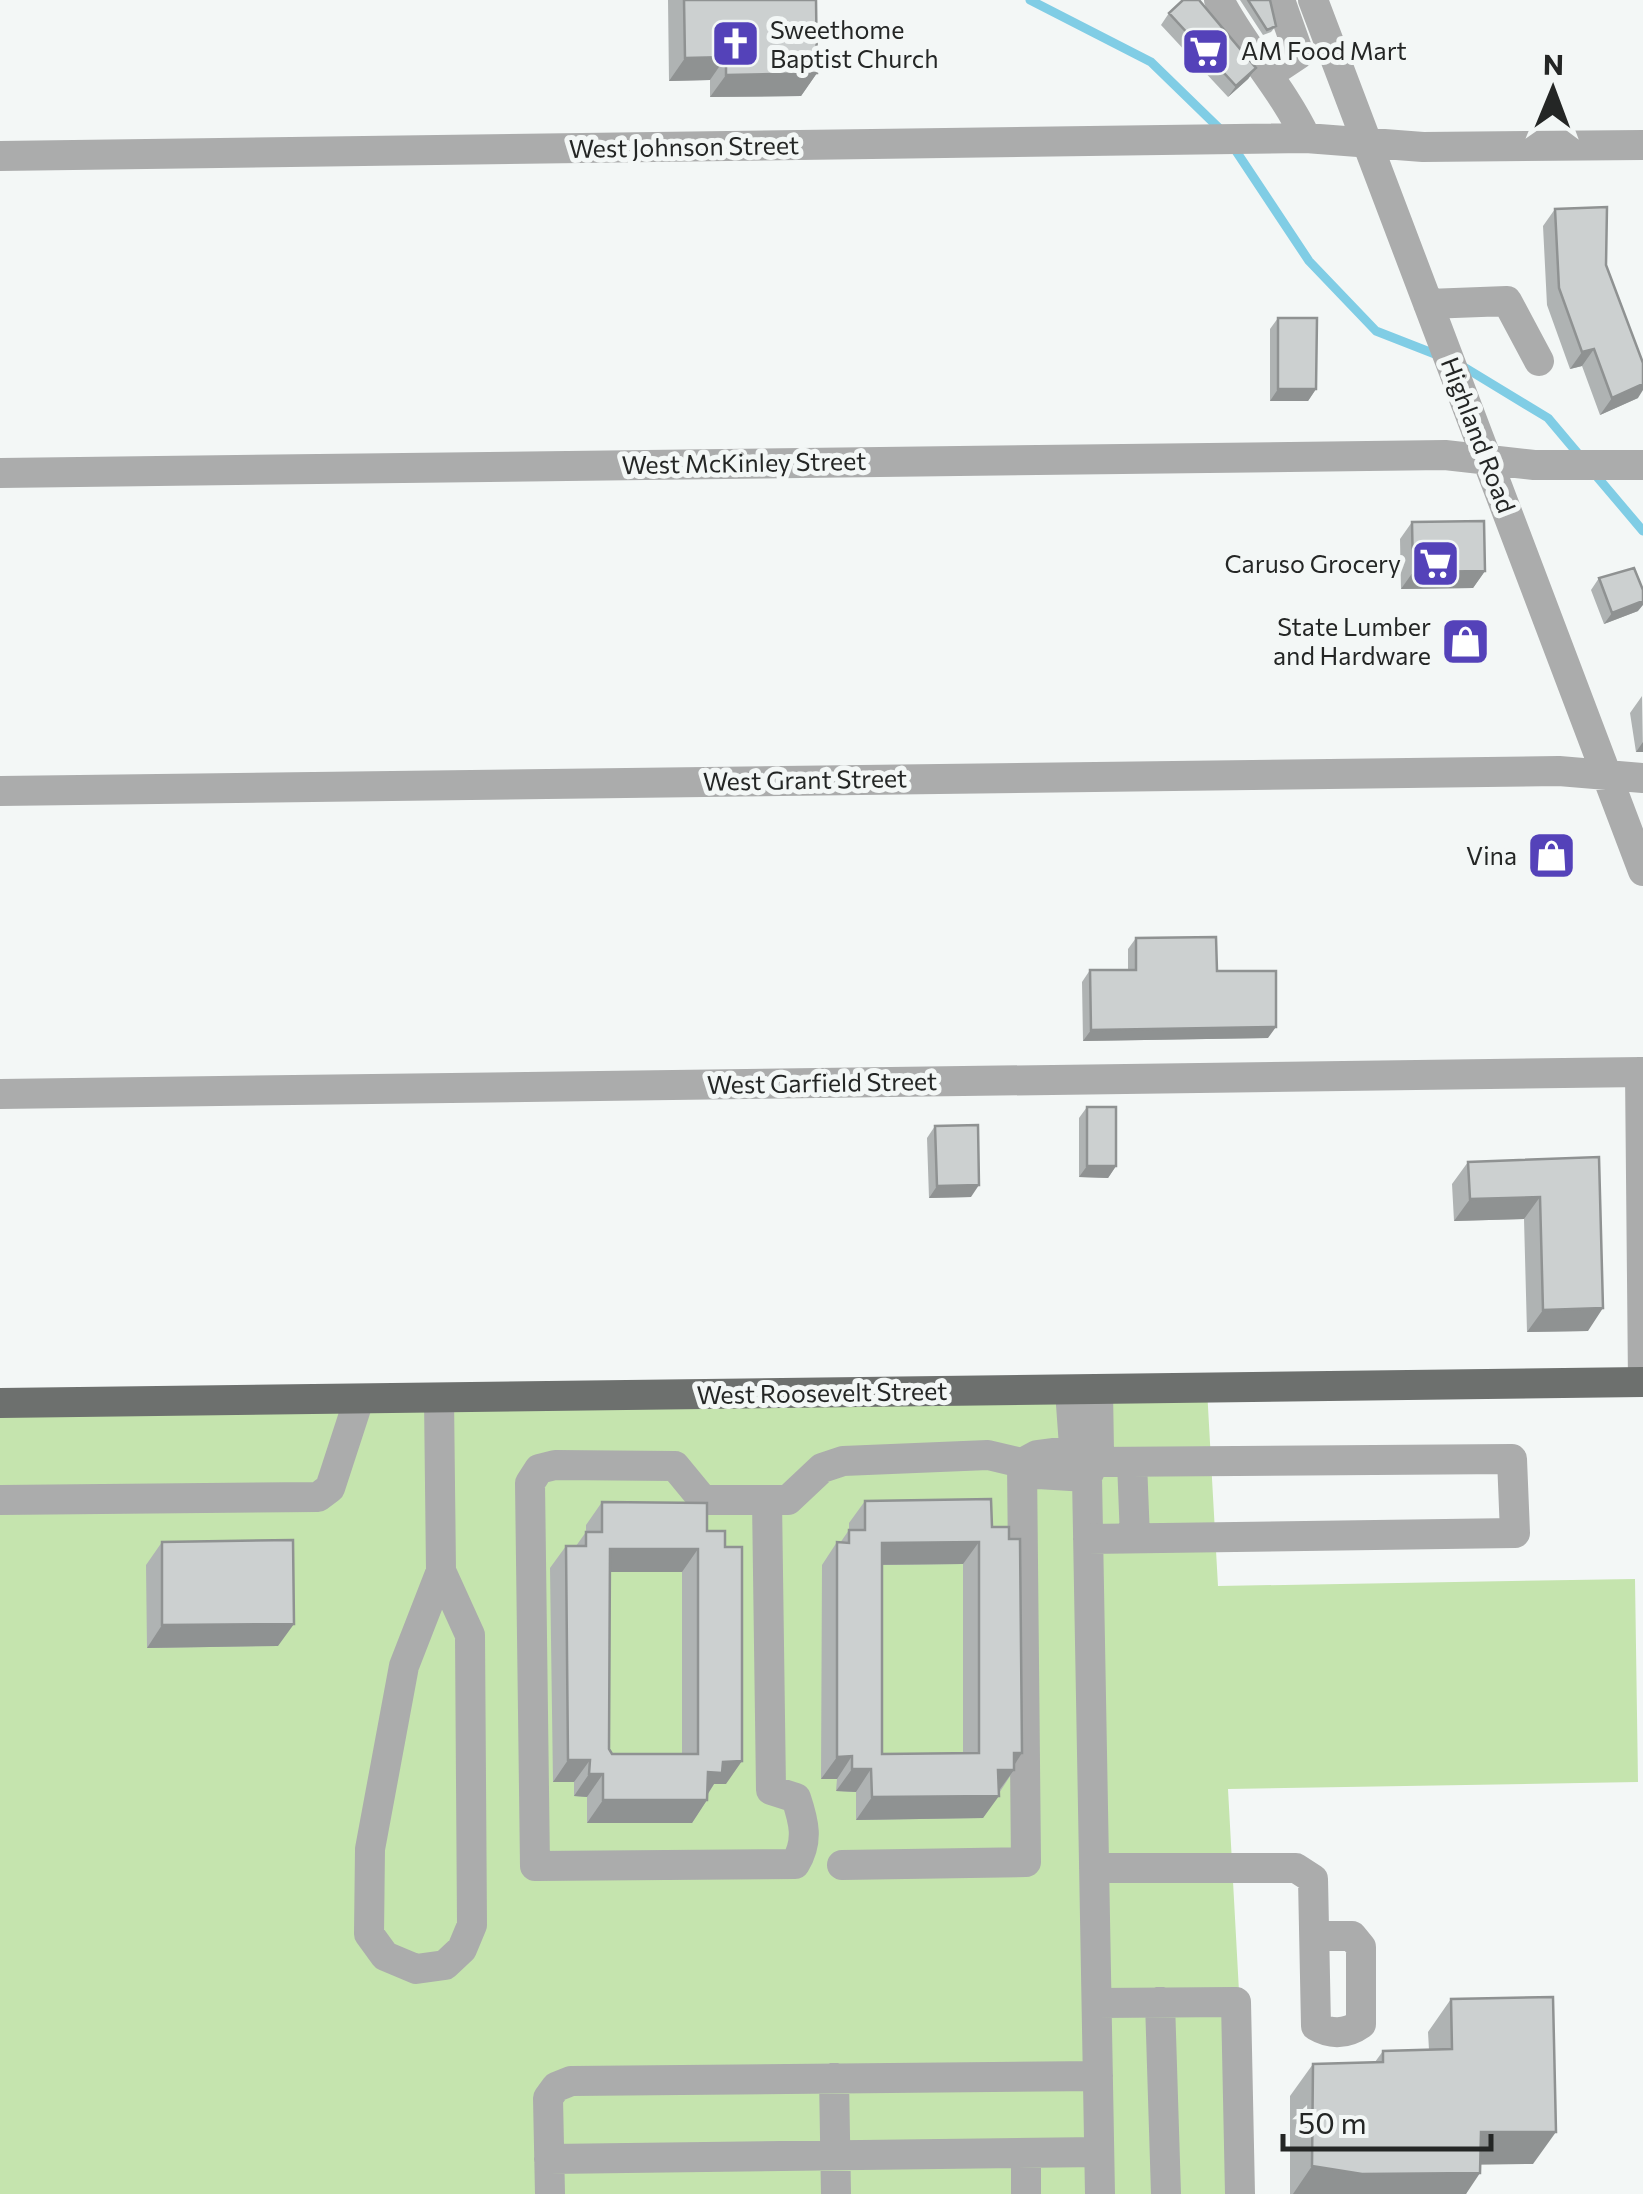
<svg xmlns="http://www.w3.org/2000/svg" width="1643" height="2194" font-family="Commissioner,sans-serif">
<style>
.green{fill:#c5e4ae}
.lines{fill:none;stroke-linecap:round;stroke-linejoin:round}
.stream{stroke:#80cde5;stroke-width:9}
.minor{stroke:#abacac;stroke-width:30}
.major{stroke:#6d706e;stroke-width:30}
.wall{fill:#afb3b3;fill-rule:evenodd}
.shaded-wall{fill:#8f9292}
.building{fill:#ccd0d0;stroke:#8f9292;stroke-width:2.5;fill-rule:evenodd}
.labels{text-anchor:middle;stroke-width:10;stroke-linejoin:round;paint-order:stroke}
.poi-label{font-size:25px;fill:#242625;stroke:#f3f7f6;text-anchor:end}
.street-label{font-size:25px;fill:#242625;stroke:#f3f7f6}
</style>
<rect width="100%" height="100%" fill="#f3f7f6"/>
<path class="green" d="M1207 1389 1218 1586 1635 1579 1638 1782 1228 1789 1250 2194H0V1402Z"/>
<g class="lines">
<path class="stream" d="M1030 0 1151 62 1223 132
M1232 145 1309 261 1376 331 1440 356
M1459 364 1548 418 1580 456
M1593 472 1643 531"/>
<path class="minor" d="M1219 0C1245 50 1282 87 1306 138
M1313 0 1643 871
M1269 74 1299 54 1280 0
M0 156 1306 138 1423 147 1643 145
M1428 304 1507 301 1539 361
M0 473 1445 455 1534 465H1643
M0 791 1559 771 1643 778
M1640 1072 1643 1382
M0 1094 1643 1072
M1070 1391 1074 1446 1087 1477 1100 2194
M439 1398 441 1571 404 1666 370 1849 369 1934 385 1956 416 1969 445 1965 462 1949 472 1925 470 1635 441 1571
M1075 1450 1037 1455 1022 1463 1038 1474 1087 1477
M1132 1462 1135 1538
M1087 1477 1099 1452 1098 1390
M0 1500 318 1497 330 1488 359 1399
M767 1500 771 1790 796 1798C804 1822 809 1841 795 1864L535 1866 530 1483 539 1469 555 1465 675 1466 703 1500H788L822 1468 843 1461 988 1455 1022 1463 1026 1862 842 1865
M1088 1539 1515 1533 1512 1459 1094 1462
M1094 1868H1296L1313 1879 1316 2026C1331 2035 1347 2034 1361 2024V1947L1352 1936H1315
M1160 2002 1166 2194
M1097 2003 1236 2002 1240 2194
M834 2078 836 2194
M549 2159 1099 2152
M550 2194 548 2098 556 2087 571 2081 1098 2076
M1026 2194V2153"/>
<path class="major" d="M0 1403 1643 1382"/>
</g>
<path class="wall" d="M668 0H816L817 73 801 96 710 97V80L669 81Z
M1240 0H1270L1276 26 1271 32 1263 35Z
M1169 13 1256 68 1248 79 1228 97 1161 25Z
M1555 209 1606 265 1638 398 1600 415 1582 366 1570 369 1547 305 1543 226Z
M1278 318 1316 389 1308 401H1270V329Z
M1412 522 1485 571 1473 588 1401 589 1400 539Z
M1599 578 1638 611 1604 624 1591 590Z
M1642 696 1643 752H1636L1630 713Z
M1136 938 1217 971 1268 1038 1083 1041 1082 982 1090 970H1128V949Z
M1087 1107 1116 1166 1108 1178 1079 1177V1118Z
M935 1126 971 1197 929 1198 927 1138Z
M1599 1157 1588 1331 1527 1332 1524 1219 1454 1221 1452 1184 1468 1162Z
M865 1501 992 1527 1014 1770 983 1818 856 1820V1792L836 1791 837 1779H821L822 1565 837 1542 840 1543 849 1530V1523ZM963 1564V1753L882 1754V1565Z
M602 1502 707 1531 726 1784H714L708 1794 707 1800 692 1823H587V1797L574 1796V1782H553L550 1568 566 1546H576L586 1532V1525ZM610 1572H682V1754H612L609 1749Z
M162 1542 278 1646 147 1648 146 1565Z
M1451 1999 1533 2164H1480L1466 2194H1290V2096L1313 2064 1375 2062 1383 2051 1429 2050 1428 2032Z"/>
<path class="shaded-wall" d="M726 57 710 80 669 81 685 58Z
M1256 68 1248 79 1228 97 1236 86Z
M817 73 801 96 710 97 726 75Z
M1594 349 1582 366 1570 369 1582 352Z
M1643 384V390L1638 398 1600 415 1612 398Z
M1278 389H1316L1308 401H1270Z
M1485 571 1473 588 1401 589 1413 572Z
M1643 601V605L1638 611 1604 624 1612 613Z
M1643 742V752H1636Z
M1276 1027 1268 1038 1083 1041 1091 1030Z
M1087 1166H1116L1108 1178 1079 1177Z
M979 1185 971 1197 929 1198 937 1186Z
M1540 1197 1524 1219 1454 1221 1470 1199Z
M1603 1308 1588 1331 1527 1332 1543 1310Z
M979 1542 963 1564 866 1565 882 1543Z
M610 1549H698L682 1572H594Z
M294 1624 278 1646 147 1648 162 1625Z
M1014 1753H1022L1011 1770H1014L998 1792V1770Z
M852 1756 837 1779H821L837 1757Z
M568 1760H590L574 1782H553Z
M742 1761 726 1784H714L707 1795 708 1772 723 1762Z
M852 1769H871L856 1792 836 1791Z
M589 1774H603L587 1797 574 1796Z
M999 1796 983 1818 856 1820 872 1797Z
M603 1800H707L692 1823H587Z
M1481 2132H1556L1533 2164 1458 2165Z
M1312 2166 1480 2173 1466 2194H1293Z"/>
<path class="building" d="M684 0H816L817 73 726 75V57L685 58Z
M1183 0H1199L1256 68 1236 86 1169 13Z
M1248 0H1270L1276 26 1267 30Z
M1607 207 1606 265 1643 363V384L1612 398 1594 349 1582 352 1559 288 1555 209Z
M1278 318H1317L1316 389H1278Z
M1484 521 1485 571 1413 572 1412 522Z
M1634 568 1643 590V601L1612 613 1599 578Z
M1216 937 1217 971H1276V1027L1091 1030 1090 970H1136V938Z
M1087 1107H1116V1166H1087Z
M978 1125 979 1185 937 1186 935 1126Z
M1599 1157 1603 1308 1543 1310 1540 1197 1470 1199 1468 1162Z
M991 1499 992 1527H1009V1539H1020L1022 1753H1014V1770H998L999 1796 872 1797 871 1769H852V1756L837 1757V1542L849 1543V1530H865V1501ZM979 1542V1753L882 1754V1543Z
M602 1502 707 1503V1531H725V1547H742V1761L723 1762 722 1773 708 1772 707 1800H603V1774H589L590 1760H568L566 1546H586V1532H602ZM610 1549H698V1754H612L609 1749Z
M293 1540 294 1624 162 1625V1542Z
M1553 1997 1556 2132H1481L1480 2173 1362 2174 1312 2166 1313 2064 1383 2062V2051L1452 2049 1451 1999Z"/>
<defs>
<symbol id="church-square" viewBox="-11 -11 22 22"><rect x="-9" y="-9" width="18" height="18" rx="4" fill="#5442b9" stroke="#f3f7f6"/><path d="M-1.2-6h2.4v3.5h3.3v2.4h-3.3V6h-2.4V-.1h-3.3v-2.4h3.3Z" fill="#fff"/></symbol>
<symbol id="supermarket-square" viewBox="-11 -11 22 22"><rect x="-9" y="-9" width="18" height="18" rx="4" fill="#5442b9" stroke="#f3f7f6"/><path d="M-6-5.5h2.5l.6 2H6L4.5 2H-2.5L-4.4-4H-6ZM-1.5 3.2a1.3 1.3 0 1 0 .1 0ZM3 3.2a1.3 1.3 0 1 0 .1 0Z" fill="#fff"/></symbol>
<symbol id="shop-square" viewBox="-11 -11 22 22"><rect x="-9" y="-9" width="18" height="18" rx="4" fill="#5442b9" stroke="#f3f7f6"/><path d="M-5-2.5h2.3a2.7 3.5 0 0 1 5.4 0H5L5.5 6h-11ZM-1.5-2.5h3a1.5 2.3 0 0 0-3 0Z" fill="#fff"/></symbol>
</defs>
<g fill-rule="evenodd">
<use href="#church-square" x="708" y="16" width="55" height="55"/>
<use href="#supermarket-square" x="1178" y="24" width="55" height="55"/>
<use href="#supermarket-square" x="1408" y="536" width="55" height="55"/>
<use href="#shop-square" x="1438" y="614" width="55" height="55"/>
<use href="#shop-square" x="1524" y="828" width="55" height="55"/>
</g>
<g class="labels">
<g class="poi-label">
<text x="770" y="39" text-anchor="start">Sweethome<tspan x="770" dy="29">Baptist Church</tspan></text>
<text x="1241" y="60" text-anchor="start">AM Food Mart</text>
<text x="1401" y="573">Caruso Grocery</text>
<text x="1431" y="636">State Lumber<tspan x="1431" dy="29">and Hardware</tspan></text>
<text x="1517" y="865">Vina</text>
</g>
<g class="street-label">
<text transform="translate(684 147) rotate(-1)" y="9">West Johnson Street</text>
<text transform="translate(1478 435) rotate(69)" y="9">Highland Road</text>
<text transform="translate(744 463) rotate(-1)" y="9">West McKinley Street</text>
<text transform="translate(805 780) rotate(-1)" y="9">West Grant Street</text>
<text transform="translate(822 1083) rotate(-1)" y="9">West Garfield Street</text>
<text transform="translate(822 1393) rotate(-1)" y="9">West Roosevelt Street</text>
</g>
</g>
<g transform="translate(1553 90) rotate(1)" stroke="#f3f7f6" stroke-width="8" paint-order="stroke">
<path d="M0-8L18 38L0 25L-18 38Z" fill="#242625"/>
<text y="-15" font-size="28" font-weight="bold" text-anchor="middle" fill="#242625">N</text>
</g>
<path d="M1283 2134v15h208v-15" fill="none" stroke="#242625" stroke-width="5"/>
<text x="1298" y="2134" font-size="30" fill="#242625" stroke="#f3f7f6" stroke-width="8" paint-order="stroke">50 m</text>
</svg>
